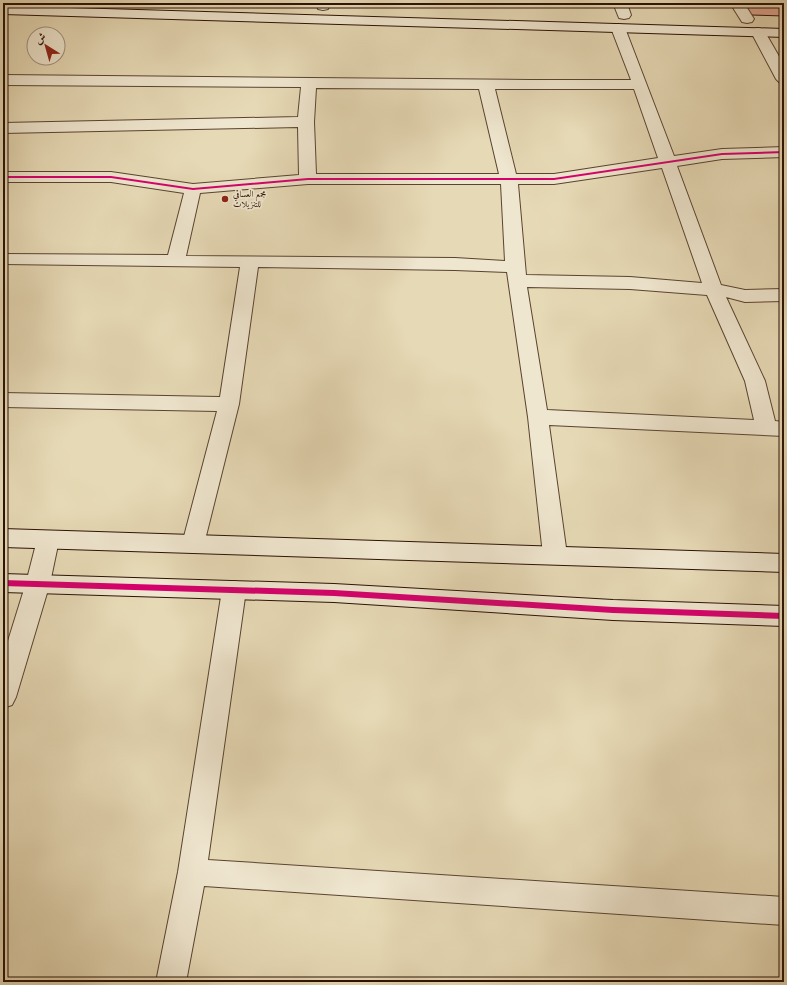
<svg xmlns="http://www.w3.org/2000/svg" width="787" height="985" font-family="Alegreya,Amiri,serif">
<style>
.building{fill:#e2a894;stroke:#2b1104}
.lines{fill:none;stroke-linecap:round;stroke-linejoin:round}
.street-casing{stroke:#5a4330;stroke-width:2}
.secondary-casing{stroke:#2b1104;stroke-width:2}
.street{fill:#efe6cf;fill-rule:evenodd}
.secondary{fill:#efe6cf;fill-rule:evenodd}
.cycleway-casing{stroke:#efe6cf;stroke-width:2}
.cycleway{fill:#d6006c;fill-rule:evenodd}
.poi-dot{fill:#8f2418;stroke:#efe6cf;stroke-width:1.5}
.labels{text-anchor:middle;stroke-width:3.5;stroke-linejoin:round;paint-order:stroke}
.far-poi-label{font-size:9px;fill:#2b1104;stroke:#efe6cf;text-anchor:start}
</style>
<rect width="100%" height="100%" fill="#e6d9b5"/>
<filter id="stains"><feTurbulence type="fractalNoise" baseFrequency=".005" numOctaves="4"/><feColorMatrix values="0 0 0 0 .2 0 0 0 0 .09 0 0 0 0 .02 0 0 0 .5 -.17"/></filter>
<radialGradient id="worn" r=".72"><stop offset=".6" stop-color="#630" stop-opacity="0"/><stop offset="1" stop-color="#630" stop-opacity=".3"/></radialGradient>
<path class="building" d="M567 3H612L613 6H567Z
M628 3H680L681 5 630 7Z
M744 3H784V16L751 15Z"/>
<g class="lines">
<defs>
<path id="street" d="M316 3H330L328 9 323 10 318 9Z
M613 3H627L631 15 629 18 624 19 619 18Z
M730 3H744L754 19 752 22 747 23 742 22Z
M618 24 623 25 625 28 674 156 722 149 784 147V157L722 159 677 166 721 285 745 290 784 289V301L745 302 726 297 765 381 775 421 784 422V436L549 425 567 555 563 561 555 564 547 561 543 555 528 417 507 272 455 270 258 267 239 404 204 544 201 550 193 553 185 550 182 544 217 411 3 407V393L220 397 240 267 3 264V254L168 255 184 193 111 182H3V172H111L193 184 299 175 298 127 3 133V123L298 117 301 87 3 85V75L529 80H631L611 28 613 25ZM316 88 479 89 499 174H316L314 122ZM495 89H634L658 158 554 174H516ZM662 168 702 283 630 277 526 275 518 184H554ZM308 184H501L505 261 455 258 186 256 200 193ZM527 287 630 289 707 295 745 381 754 420 547 410Z
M758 28 763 29 765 32 784 65V84L779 82 776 79 751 32 753 29Z
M48 531 56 534 59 540 50 583 16 697 12 705 3 708V657L26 583 37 540 40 534Z
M234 581 242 583 246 590 208 860 784 897V925L204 886 186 982H156L178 872 222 590 226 583Z"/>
<path id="secondary" d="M3 6 784 29V37L3 14Z
M3 529 784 554V572L3 547Z
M3 574 334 584 613 600 784 606V626L613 620 334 602 3 592Z"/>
</defs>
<use href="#street" class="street-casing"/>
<use href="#secondary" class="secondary-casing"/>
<use href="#street" class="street"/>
<use href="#secondary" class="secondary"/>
<defs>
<path id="cycleway" d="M784 151V153L722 155 554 180H308L193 190 111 178H3V176H111L193 188 308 178H554L722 153Z
M3 580 334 590 613 607 784 613V619L613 613 334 596 3 586Z"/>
</defs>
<use href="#cycleway" class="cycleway-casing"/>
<use href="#cycleway" class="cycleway"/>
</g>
<circle class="poi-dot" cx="225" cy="199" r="4"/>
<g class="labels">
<g class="far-poi-label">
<text x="233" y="197">مجمع العسافي<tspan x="233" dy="10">للتنزيلات</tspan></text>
</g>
</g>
<rect width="787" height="985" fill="none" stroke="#e6d9b5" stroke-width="16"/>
<rect x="4" y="4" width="779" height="977" fill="none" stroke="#2b1104" stroke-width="2"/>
<rect x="8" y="8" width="771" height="969" fill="none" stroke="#2b1104"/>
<g transform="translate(46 46) rotate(323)"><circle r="19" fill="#efe6cf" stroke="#a1917e"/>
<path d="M0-3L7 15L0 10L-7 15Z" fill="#8f2418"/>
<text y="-6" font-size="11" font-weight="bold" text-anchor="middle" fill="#2b1104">ش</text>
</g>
<rect width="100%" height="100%" filter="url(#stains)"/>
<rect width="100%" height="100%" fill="url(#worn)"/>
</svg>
